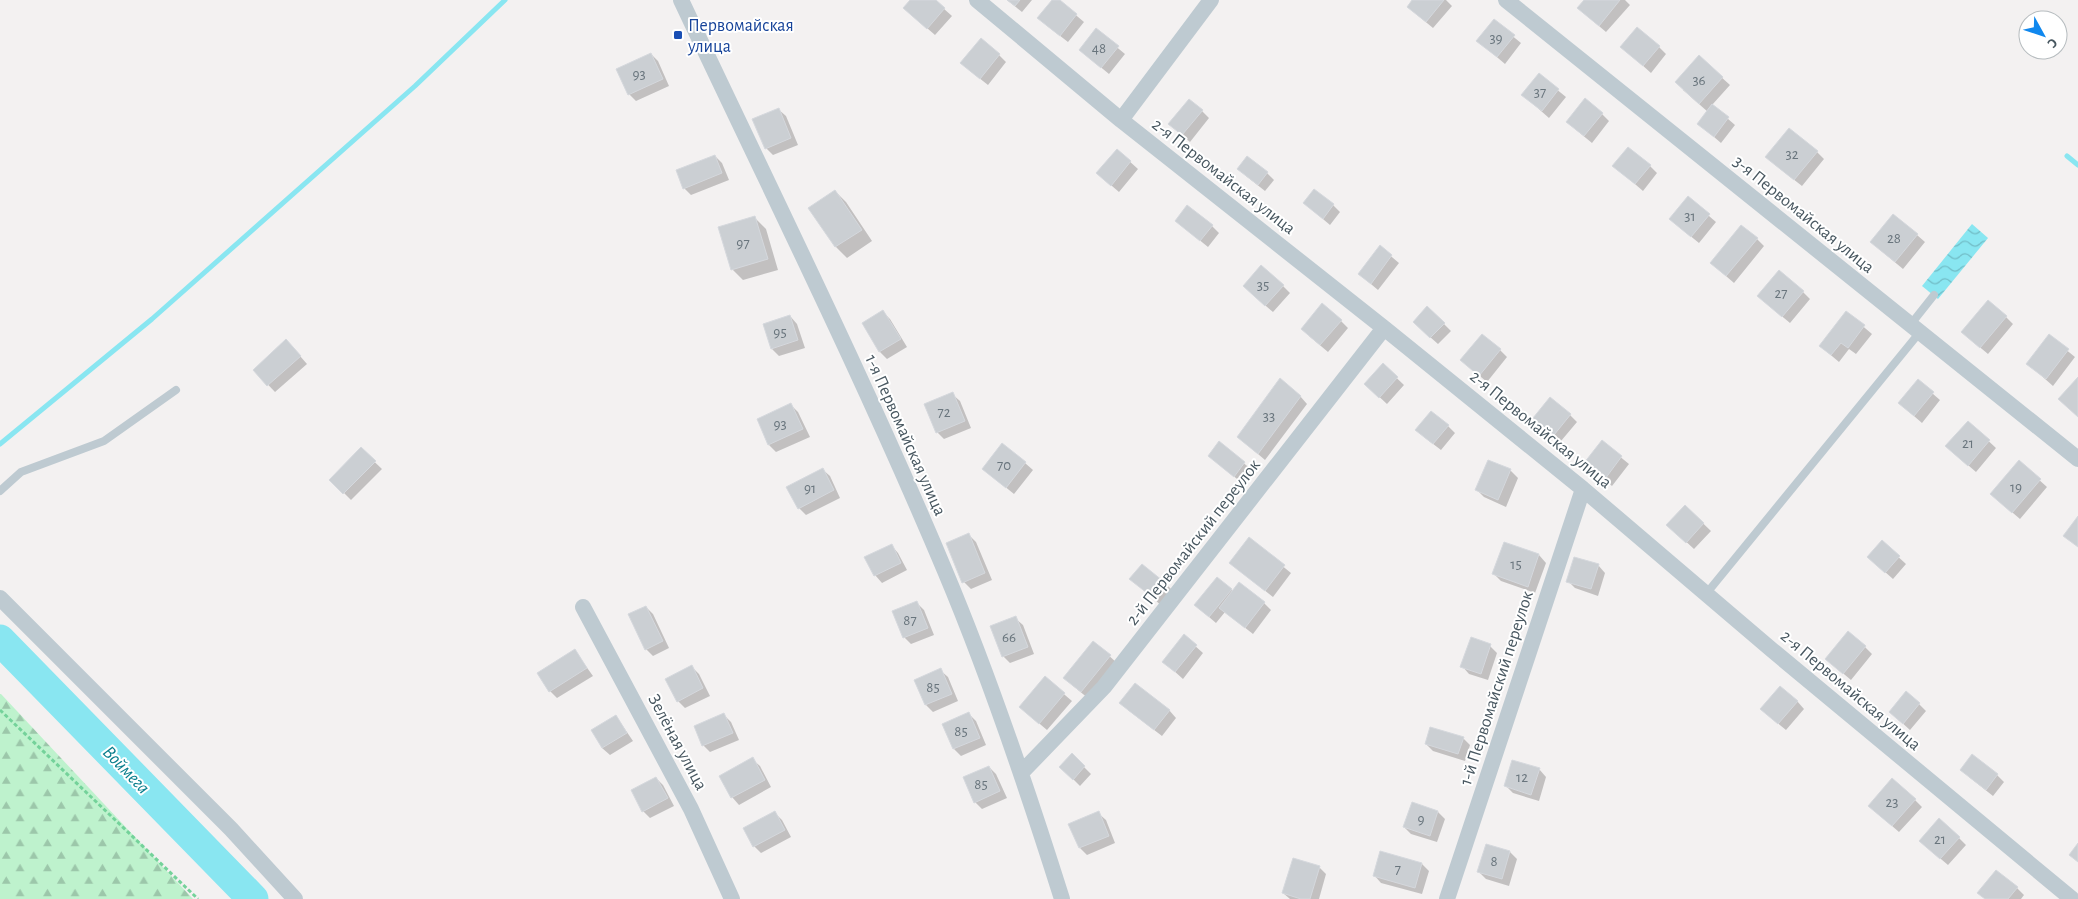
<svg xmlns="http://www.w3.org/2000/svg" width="2078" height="899" font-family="'Alegreya Sans',sans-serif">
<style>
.forest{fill:url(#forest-firs)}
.water{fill:url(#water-waves)}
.shadow{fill:#0003}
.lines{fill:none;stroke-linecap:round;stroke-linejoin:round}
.stream{stroke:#89e6f1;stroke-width:5}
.river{stroke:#89e6f1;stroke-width:31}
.building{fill:#cbcfd3;stroke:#d5d8dd}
.path{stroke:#74d29a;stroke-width:3;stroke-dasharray:4 2.5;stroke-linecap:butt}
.service{stroke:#becad1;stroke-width:8}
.minor{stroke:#becad1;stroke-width:16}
.transit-dot{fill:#1a4fb4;stroke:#fff;stroke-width:2}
.labels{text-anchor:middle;stroke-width:4;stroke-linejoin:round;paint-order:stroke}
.number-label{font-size:15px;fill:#69757d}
.transit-label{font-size:18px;fill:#164399;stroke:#fff;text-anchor:start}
.street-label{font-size:18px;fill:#485760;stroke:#fff}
.water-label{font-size:19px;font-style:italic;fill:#087e8c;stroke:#fff}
</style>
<defs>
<pattern id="forest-firs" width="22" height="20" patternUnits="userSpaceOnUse" patternTransform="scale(1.25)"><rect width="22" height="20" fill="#bef2cd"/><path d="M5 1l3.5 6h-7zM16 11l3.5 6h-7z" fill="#9cc7aa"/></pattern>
<pattern id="water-waves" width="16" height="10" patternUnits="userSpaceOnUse" patternTransform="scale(1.25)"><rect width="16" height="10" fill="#89e6f1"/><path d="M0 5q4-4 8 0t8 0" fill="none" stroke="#72bdc7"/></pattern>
</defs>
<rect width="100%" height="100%" fill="#f3f1f1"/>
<path class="forest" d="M0 694H1L193 899H0Z"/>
<path class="water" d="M1972 224 1988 238 1938 299 1922 286Z"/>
<path class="shadow" d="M912 0H934L952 16 935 35 912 15Z
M1007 0H1032L1022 12Z
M1053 0H1058L1084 22 1068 42 1046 25Z
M1414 0H1446L1452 6 1433 28 1416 14Z
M1586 0H1625L1630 5 1606 32 1586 15Z
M1494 21 1521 43 1505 64 1478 41Z
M1096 30 1125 54 1109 74 1080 50Z
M1622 47H1659L1666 54 1651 73Z
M651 54 658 61 669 86 636 101 629 94Z
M999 55 1006 62 988 85 969 70Z
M1699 57 1730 85 1712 105 1735 125 1721 143 1699 124 1708 112 1683 90Z
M1539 75 1566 97 1549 118 1523 95Z
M778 109 786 116 798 145 773 155 766 148Z
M1202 111 1209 118 1190 142 1177 131Z
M1602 114 1609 121 1592 143 1575 129Z
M1117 150 1138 169 1119 192 1105 180Z
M1817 152 1824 159 1802 186 1774 164Z
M715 156 722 163 729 180 691 195 684 188Z
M1614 166H1650L1657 173 1643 191Z
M1267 173 1274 180 1265 191 1246 176Z
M835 191 846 202 872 241 847 258 836 247 810 208Z
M1688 198 1716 222 1699 243 1678 226Z
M1304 203 1333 205 1340 212 1330 225Z
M1894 215 1925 242 1903 269 1879 249Z
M755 218 766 229 778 270 743 280 732 269Z
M1176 221 1212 226 1219 233 1208 247Z
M1757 239 1764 246 1734 283 1719 270Z
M1380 247 1399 263 1378 290 1359 274Z
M1283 286 1290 293 1273 312 1251 293Z
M1803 292 1810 299 1790 323 1766 303Z
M883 312 890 319 907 347 887 359 880 352 863 324Z
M1846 312 1872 334 1856 354 1849 349 1839 362 1820 346Z
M790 316 797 324 805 348 779 356 772 349 764 325Z
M2006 317 2013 324 1988 354 1970 339Z
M1341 321 1348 328 1328 352 1309 336Z
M1444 324 1451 331 1438 344 1421 329Z
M2049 336 2075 357 2053 386 2028 364Z
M293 348 307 364 275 392 254 370Z
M1500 350 1507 357 1487 382 1469 367Z
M1383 365 1404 385 1387 404 1373 391Z
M1918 381 1940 400 1922 423 1907 410Z
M952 394 960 401 971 428 944 439 937 432Z
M1300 396 1307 404 1265 460 1238 437Z
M791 405 798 412 810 437 776 452 769 445 758 420Z
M1570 415 1577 422 1561 441 1542 425Z
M1968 422 1996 448 1976 472 1954 453Z
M1448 426 1455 433 1441 450 1424 437Z
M1602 442 1629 464 1612 486 1585 463Z
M1219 443 1252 470 1242 483 1209 456Z
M361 449 382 469 351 500 331 480Z
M1489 461 1510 470 1518 478 1506 507 1484 497 1477 490Z
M2019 462 2047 487 2020 519 1999 501Z
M1025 463 1033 470 1014 494 983 469Z
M822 469 830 476 840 498 806 515 799 508Z
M1685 506 1711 531 1694 549 1668 525Z
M969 535 976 542 992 580 971 589 964 582Z
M1249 539 1291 573 1273 597 1230 563Z
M1882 542 1906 564 1893 579 1876 564Z
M1505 544 1539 555 1546 563 1535 593 1501 581 1494 574Z
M891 545 898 553 907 570 882 583 875 575Z
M1598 565 1605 573 1598 596 1575 588 1568 581Z
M1131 579 1167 585 1175 593 1163 607Z
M1231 590 1264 603 1271 610 1253 634 1225 612 1216 623 1195 605Z
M917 603 924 610 934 635 911 644 904 637Z
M646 607 653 614 669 648 653 656 646 649Z
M1015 618 1023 625 1034 654 1010 663 1003 656Z
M1184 636 1203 653 1183 679 1164 662Z
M1094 642 1117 663 1089 699 1072 685Z
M1490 646 1497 653 1488 680 1469 674 1462 666Z
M1865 647 1872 654 1851 680 1826 659Z
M575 651 593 676 557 698 550 691Z
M692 667 699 674 710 696 685 708 678 701Z
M940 670 948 677 958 701 933 712 926 705 915 681Z
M1045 678 1072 701 1047 730 1028 714Z
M1797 701 1804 709 1786 730 1769 716Z
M1919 704 1926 711 1910 730 1890 712Z
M1128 710H1169L1176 718 1162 736Z
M969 714 976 721 986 745 961 756 954 749 944 725Z
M724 715 731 722 739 740 710 752 703 745Z
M616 716 633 741 610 755 602 748Z
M1463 738 1470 745 1465 761 1433 751 1426 744Z
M1072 755 1091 774 1080 786 1061 767Z
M752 759 760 766 771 787 739 805 732 797Z
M989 767 996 774 1007 798 982 809 975 802Z
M1539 769 1546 777 1539 801 1513 793 1506 786Z
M1997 775 2004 782 1993 796 1969 777Z
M656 778 663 785 674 806 650 818 643 811Z
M1915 800 1922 807 1899 832 1877 813Z
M1438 812 1445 819 1437 842 1411 834 1404 827Z
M775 813 782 820 791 837 761 853 754 846Z
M1098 813 1106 820 1115 843 1087 855 1080 848 1070 825Z
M1959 838 1966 845 1948 865 1928 848Z
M1510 852 1517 859 1509 886 1486 879 1479 872Z
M1422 864 1429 871 1422 894 1381 883 1374 875Z
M1319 867 1326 874 1319 899H1290L1283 893Z
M2017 888 2024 895 2021 899H1985Z"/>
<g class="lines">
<path class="stream" d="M2067 156 2078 165
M0 444 152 319 415 86 505 0"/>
<path class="river" d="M0 640 253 899"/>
</g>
<path class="building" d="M910 0H936L945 8 927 29 903 8Z
M1007 0H1020L1015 6Z
M1052 0H1060L1077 14 1060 36 1037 18Z
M1412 0H1444L1426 22 1407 7Z
M1584 0H1620L1599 26 1577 8Z
M1494 19 1515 35 1497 57 1476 41Z
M1637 27 1660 46 1643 66 1620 47Z
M1096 28 1119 46 1101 68 1079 50Z
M981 38 1000 54 980 79 960 63Z
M651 53 663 79 628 95 616 69Z
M1699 55 1723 77 1699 104 1675 82Z
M1539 73 1559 89 1542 111 1521 95Z
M1585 98 1603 113 1584 136 1566 122Z
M1189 99 1203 110 1182 135 1168 124Z
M1712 104 1729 117 1714 137 1697 124Z
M779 108 791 138 765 149 752 119Z
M1789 128 1818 151 1794 180 1765 157Z
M1628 147 1651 165 1635 184 1612 166Z
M1117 149 1131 161 1111 186 1096 173Z
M715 155 722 173 683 189 676 170Z
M1247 156 1268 172 1258 185 1237 169Z
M1314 189 1334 204 1323 219 1303 203Z
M835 190 862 230 835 247 808 208Z
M1688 196 1710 214 1691 237 1669 219Z
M1187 205 1213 225 1200 241 1175 221Z
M1893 214 1918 234 1895 262 1870 242Z
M755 216 768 259 731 270 718 227Z
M1741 225 1758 238 1726 276 1710 263Z
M1380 245 1392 255 1371 284 1358 274Z
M1261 265 1284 285 1265 306 1243 286Z
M1779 270 1804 291 1782 317 1757 296Z
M1988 300 2007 316 1980 348 1961 332Z
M1322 303 1342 320 1320 345 1301 329Z
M1427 306 1445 323 1430 338 1413 322Z
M883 310 901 339 879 352 862 323Z
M1846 311 1865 325 1848 348 1841 343 1831 355 1819 346Z
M790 315 798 340 771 349 763 324Z
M1482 334 1501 349 1479 376 1460 360Z
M2049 334 2069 349 2046 379 2026 364Z
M286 339 301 356 267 386 253 370Z
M1383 363 1398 377 1379 398 1364 384Z
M2078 377V417L2058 399Z
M1280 378 1301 396 1258 454 1237 437Z
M1918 379 1934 392 1914 416 1898 403Z
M953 392 965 421 936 433 924 404Z
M1550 397 1571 414 1554 435 1533 418Z
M791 403 803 429 768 445 757 419Z
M1431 411 1449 425 1433 444 1415 430Z
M1968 421 1990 440 1968 466 1945 446Z
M1602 440 1622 456 1605 479 1584 463Z
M1219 441 1245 462 1234 477 1208 456Z
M1002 443 1026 462 1006 488 982 469Z
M361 447 376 461 343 494 329 480Z
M1488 460 1511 469 1498 500 1475 490Z
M2019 460 2041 479 2012 513 1990 494Z
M823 468 834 490 798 509 786 487Z
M1685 505 1704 523 1686 543 1666 525Z
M2078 516V547L2063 536Z
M969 533 985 573 962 583 946 543Z
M1249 537 1285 565 1265 591 1229 563Z
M1882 540 1900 556 1885 573 1867 557Z
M1504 542 1539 554 1528 587 1492 574Z
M892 544 901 563 874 576 864 557Z
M1574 557 1599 564 1591 589 1566 582Z
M1142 564 1168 585 1156 600 1129 579Z
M1217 577 1232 589 1209 617 1194 605Z
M1239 582 1265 602 1245 628 1219 608Z
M917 601 928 628 903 638 892 611Z
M646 606 663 641 645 650 628 614Z
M1016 616 1028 647 1002 657 990 626Z
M1848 631 1866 646 1843 674 1825 659Z
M1184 634 1197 645 1175 672 1162 662Z
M1471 637 1491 644 1481 674 1460 667Z
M1093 641 1111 655 1081 692 1063 678Z
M575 649 587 668 549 692 537 673Z
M692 665 703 688 677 702 665 679Z
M941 668 952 694 925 705 914 680Z
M1045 676 1065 693 1039 724 1019 707Z
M1135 683 1170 710 1154 730 1119 703Z
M1780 686 1798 701 1778 724 1760 709Z
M1906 691 1920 703 1903 724 1889 712Z
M969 712 980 738 953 749 942 724Z
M724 713 733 733 702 746 694 726Z
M616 715 627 733 602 748 591 730Z
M1430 727 1464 737 1458 754 1425 744Z
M1072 753 1085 766 1073 780 1059 767Z
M1972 754 1998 774 1986 790 1960 770Z
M753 757 765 780 731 798 719 776Z
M1512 760 1540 768 1531 795 1504 786Z
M989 766 1000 791 974 803 963 777Z
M656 777 668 798 642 812 631 790Z
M1892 778 1916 799 1892 826 1868 806Z
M1412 802 1438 811 1430 836 1403 827Z
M775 811 785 830 753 847 743 828Z
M1099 811 1109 836 1079 848 1068 824Z
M1939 818 1960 837 1940 859 1919 841Z
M2078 843V862L2069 855Z
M1486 844 1510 851 1502 879 1477 872Z
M1380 851 1422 863 1415 888 1373 876Z
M1293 858 1320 866 1310 899H1301L1282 893Z
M1996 870 2018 887 2008 899H1985L1977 893Z"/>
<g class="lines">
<path class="path" d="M0 710 198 899"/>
<path class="service" d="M1911 324 1934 295
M0 491 21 472 104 441 176 390
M1706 594 1920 332"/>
<path class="minor" d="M681 0C770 189 864 378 945 571 990 678 1027 788 1062 899
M977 0 1121 120 1384 328 1583 489 1772 650 2072 899
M1506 0 2078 459
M1121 120 1211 0
M0 598 231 829 295 899
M583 607 691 809 732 899
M1022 772 1104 687 1384 328
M1447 899 1583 489"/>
</g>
<rect class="transit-dot" x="673" y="30" width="10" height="10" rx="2.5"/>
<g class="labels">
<g class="number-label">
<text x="1496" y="43">39</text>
<text x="1099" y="53">48</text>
<text x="639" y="79">93</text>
<text x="1699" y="85">36</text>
<text x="1540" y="97">37</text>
<text x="1792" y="159">32</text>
<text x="1690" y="221">31</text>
<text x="1894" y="243">28</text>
<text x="743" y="248">97</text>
<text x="1263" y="290">35</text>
<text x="1781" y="298">27</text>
<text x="780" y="337">95</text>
<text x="944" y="417">72</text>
<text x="1269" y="421">33</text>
<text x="780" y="429">93</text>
<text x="1968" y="448">21</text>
<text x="1004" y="470">70</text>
<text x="2016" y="492">19</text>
<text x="810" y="493">91</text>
<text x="1516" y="569">15</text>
<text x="910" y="625">87</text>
<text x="1009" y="642">66</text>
<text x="933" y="692">85</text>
<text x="961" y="736">85</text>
<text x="1522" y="782">12</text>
<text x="981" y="789">85</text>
<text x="1892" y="807">23</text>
<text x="1421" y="824">9</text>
<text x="1940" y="844">21</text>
<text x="1494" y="866">8</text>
<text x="1398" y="874">7</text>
</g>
<g class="transit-label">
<text x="688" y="31">Первомайская<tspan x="688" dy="21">улица</tspan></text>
</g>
<g class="street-label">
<text transform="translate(1224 176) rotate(38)" y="6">2-я Первомайская улица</text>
<text transform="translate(1804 214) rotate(39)" y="6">3-я Первомайская улица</text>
<text transform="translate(1541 429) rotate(39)" y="6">2-я Первомайская улица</text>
<text transform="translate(906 435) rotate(66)" y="6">1-я Первомайская улица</text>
<text transform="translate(1193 542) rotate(-52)" y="6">2-й Первомайский переулок</text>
<text transform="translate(1496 688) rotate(-72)" y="6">1-й Первомайский переулок</text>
<text transform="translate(1851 690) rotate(40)" y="6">2-я Первомайская улица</text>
<text transform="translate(678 742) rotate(62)" y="6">Зелёная улица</text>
</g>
<g class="water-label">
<text transform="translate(127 769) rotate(46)" y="7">Воймега</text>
</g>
</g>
<g transform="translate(2043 35) rotate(130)"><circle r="24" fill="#ffffff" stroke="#b6bcbf"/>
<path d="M0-4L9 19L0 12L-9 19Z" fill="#1088ee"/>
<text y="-8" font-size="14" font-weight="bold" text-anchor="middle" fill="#485760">С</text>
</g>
</svg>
